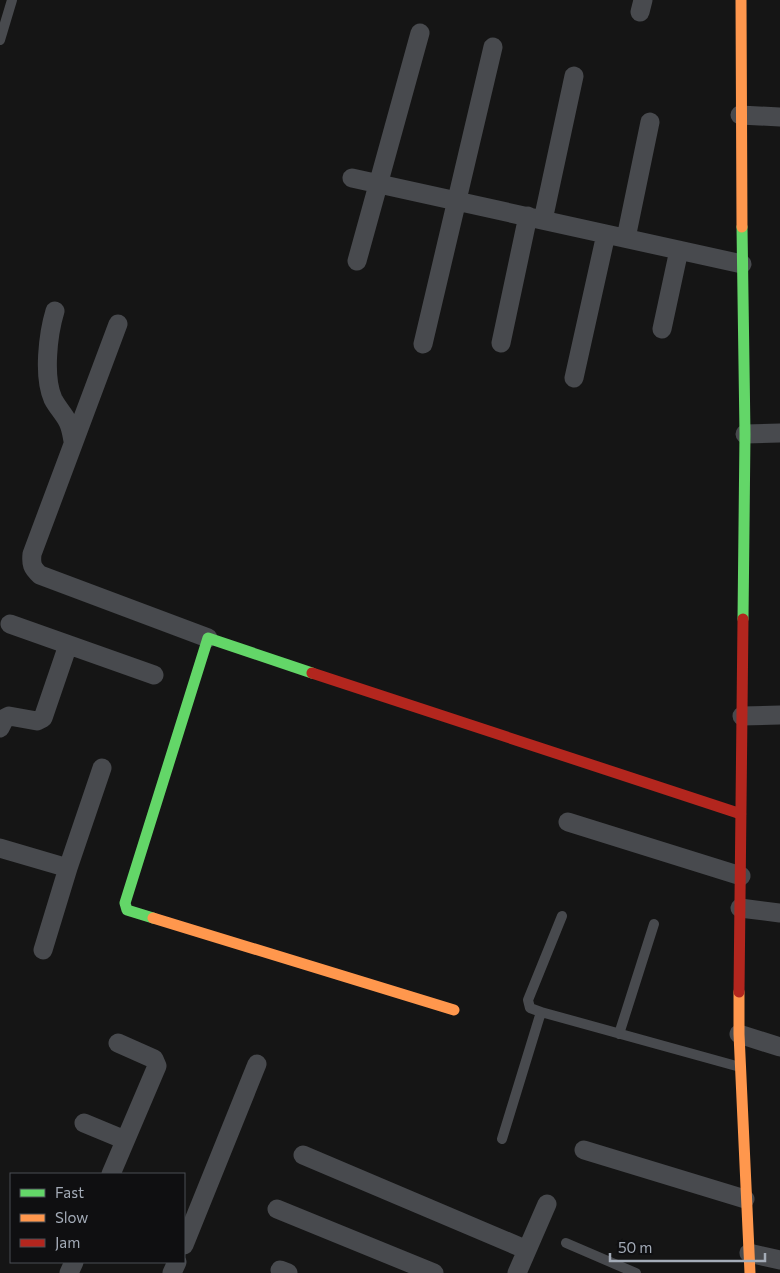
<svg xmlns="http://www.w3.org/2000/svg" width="780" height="1273" font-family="Commissioner,sans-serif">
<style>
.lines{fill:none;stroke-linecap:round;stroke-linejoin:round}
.lane{stroke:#484a4e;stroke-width:10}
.street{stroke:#484a4e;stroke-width:19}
.fast{stroke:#63d668;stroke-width:11}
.slow{stroke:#ff974d;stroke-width:11}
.jam{stroke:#b3261e;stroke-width:11}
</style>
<rect width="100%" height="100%" fill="#151515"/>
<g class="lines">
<path class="lane" d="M0 40 12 0
M541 1012 530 1008 528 1000 562 916
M619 1034 654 924
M502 1139 541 1012 740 1067
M566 1243 636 1273"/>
<path class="street" d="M640 12 643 0
M740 115 780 117
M352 178 742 264
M543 220 574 76
M626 238 650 122
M357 261 420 33
M55 311C48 334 43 377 53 399 57 407 64 414 68 422 71 428 72 435 73 441
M118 324 32 554C31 564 32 568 40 575L208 638
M662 329 679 250
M501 343 528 216
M423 344 493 47
M574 378 606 234
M745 434 780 433
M10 624 154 675
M742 716 780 715
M0 728 5 718 9 716 37 721 43 718 68 645
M568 822 741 876
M0 848 68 868 102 768
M740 908 780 913
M43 950 68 868
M739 1034 780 1047
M84 1123 125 1140
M584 1150 745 1199
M303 1155 527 1250
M111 1174 157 1066 154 1059 118 1043
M277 1209 434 1273
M184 1245 257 1064
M749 1253 780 1260
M280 1270 288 1273
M69 1273 74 1262
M172 1273 177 1262
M517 1273 547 1204"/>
<path class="fast" d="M742 227 745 434 743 619
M153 918 127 910 125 903 208 638 312 673"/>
<path class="slow" d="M741 0 742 227
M153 918 454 1010
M739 992V1034L750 1273"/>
<path class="jam" d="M312 673 741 814
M739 992 743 619"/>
</g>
<rect x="10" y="1173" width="175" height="90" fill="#0f0f11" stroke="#4b4e54"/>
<rect x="20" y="1189" width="25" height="8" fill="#63d668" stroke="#4b4e54"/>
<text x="55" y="1198" font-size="15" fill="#a4acb8">Fast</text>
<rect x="20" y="1214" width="25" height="8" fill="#ff974d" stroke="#4b4e54"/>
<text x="55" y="1223" font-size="15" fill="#a4acb8">Slow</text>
<rect x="20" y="1239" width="25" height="8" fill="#b3261e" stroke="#4b4e54"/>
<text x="55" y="1248" font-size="15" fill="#a4acb8">Jam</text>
<path d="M610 1253v8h155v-8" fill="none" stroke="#a4acb8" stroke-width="2.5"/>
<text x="618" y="1253" font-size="15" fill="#a4acb8" stroke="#0f0f11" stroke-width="4" paint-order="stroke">50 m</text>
</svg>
